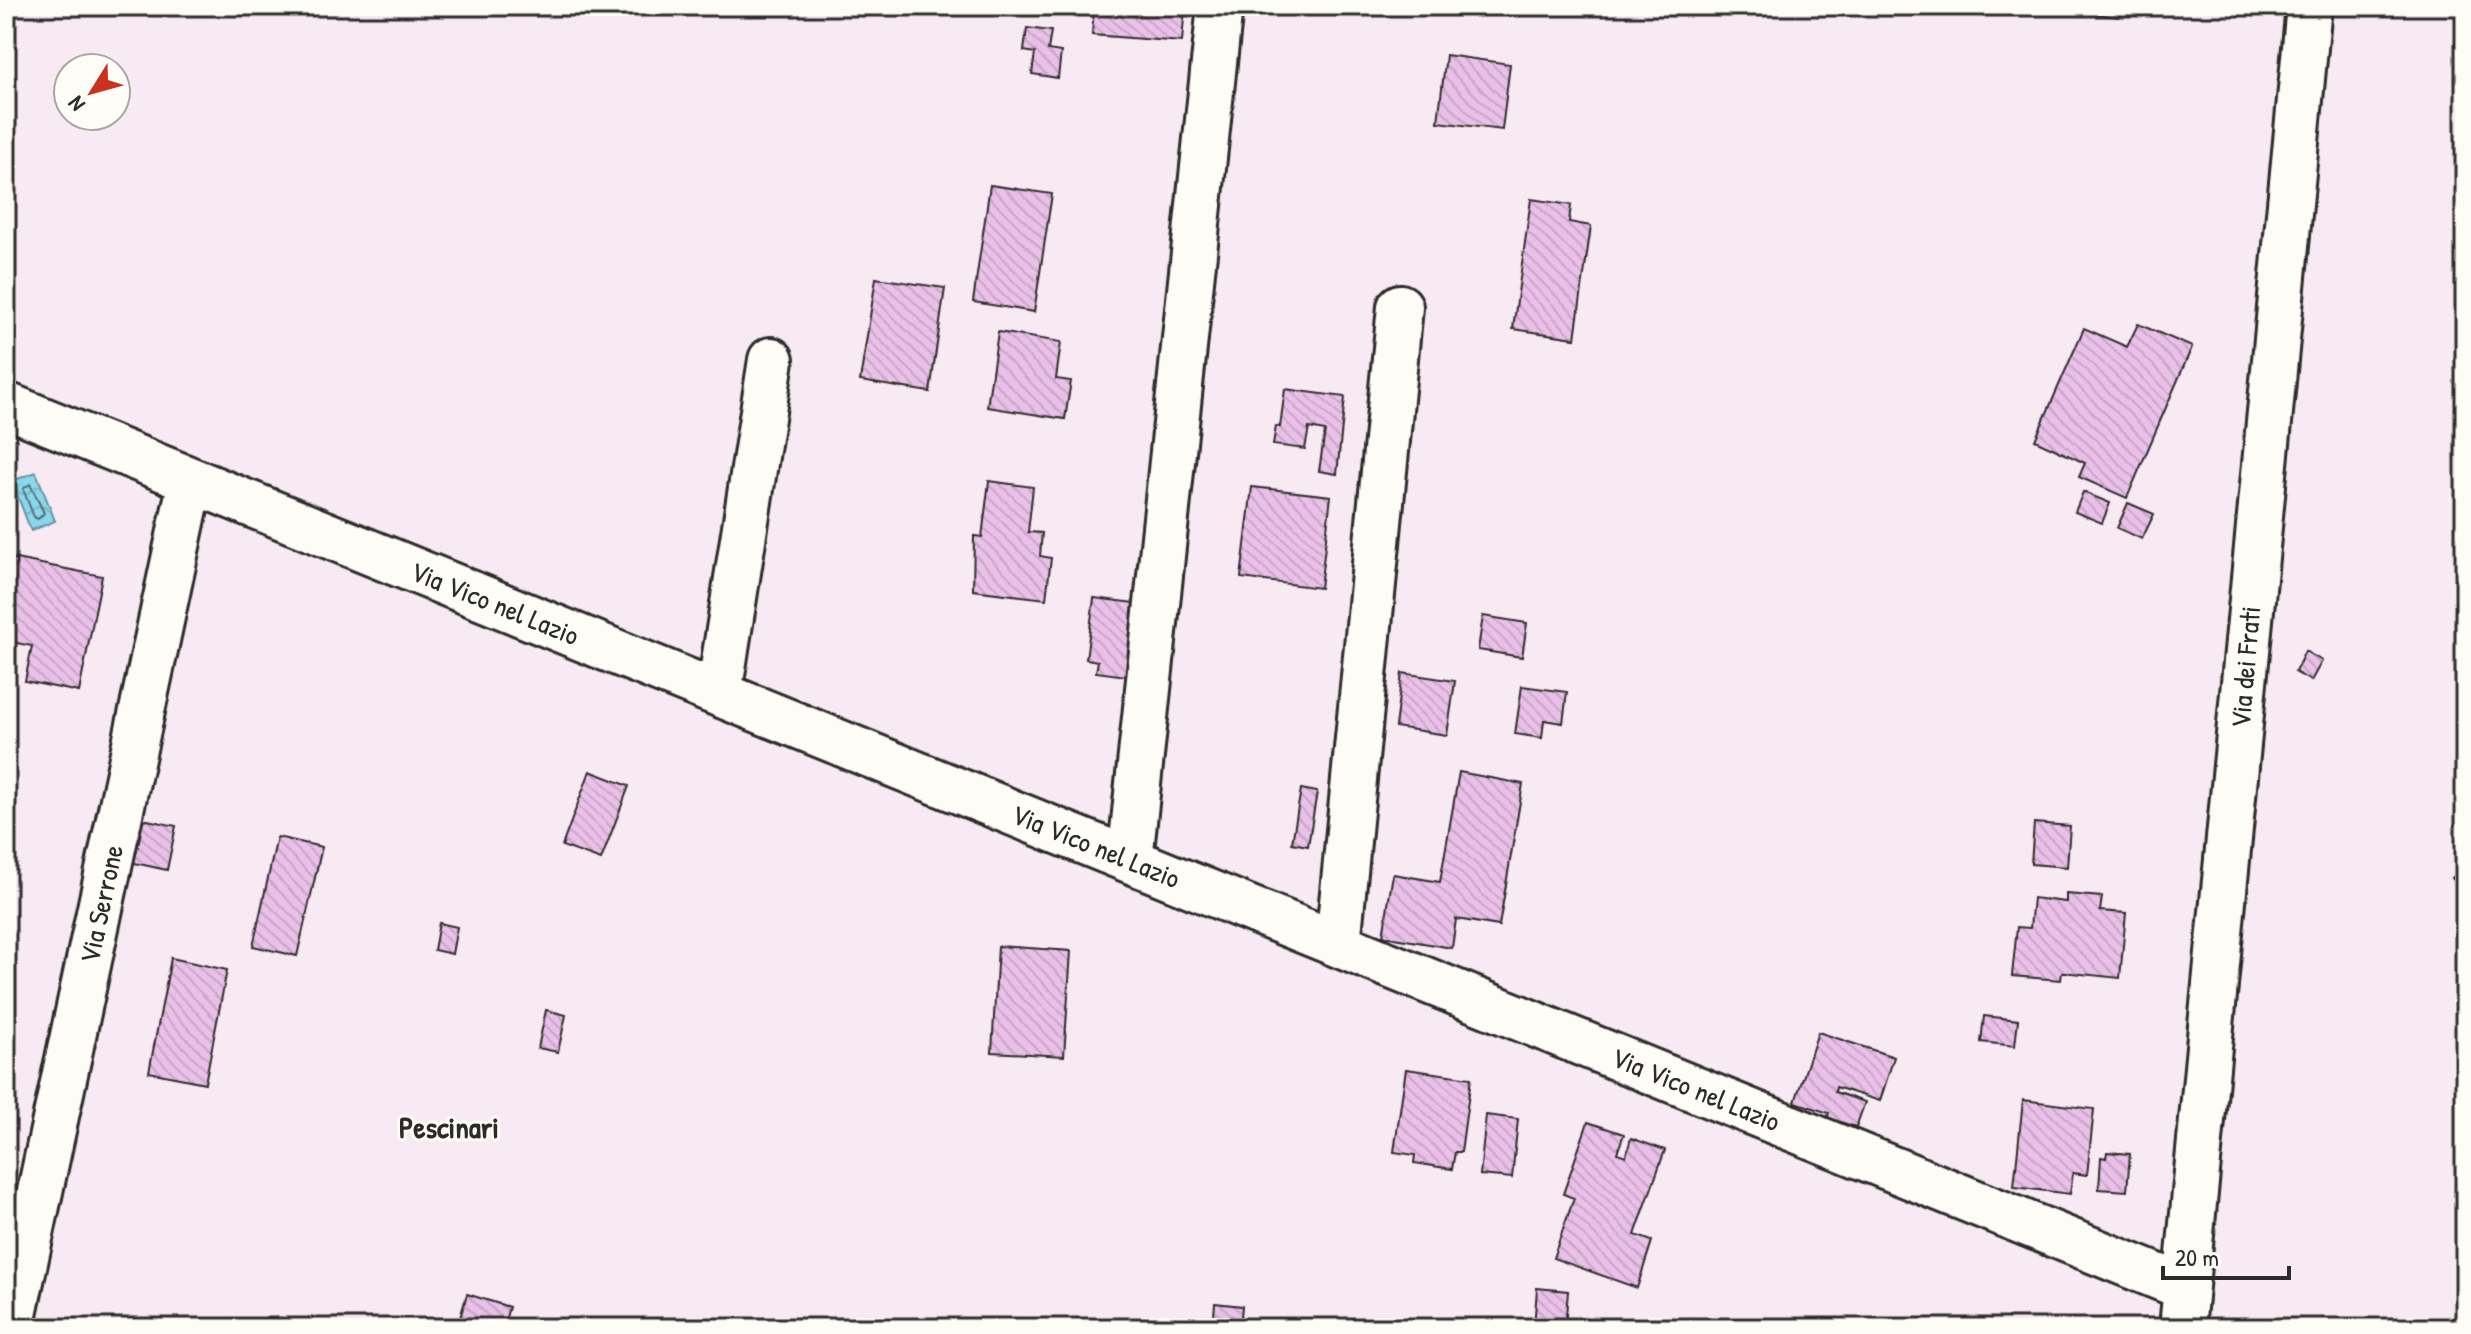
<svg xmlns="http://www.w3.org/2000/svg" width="2471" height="1334" font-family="'Patrick Hand',sans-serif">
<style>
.water{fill:url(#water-waves);stroke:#64929e;stroke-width:2}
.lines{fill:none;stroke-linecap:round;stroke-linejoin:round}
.shore{stroke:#516f77;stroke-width:2}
.building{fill:url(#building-back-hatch);stroke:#2b2b2b;stroke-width:2}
.minor-casing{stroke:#2b2b2b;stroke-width:50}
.minor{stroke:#fdfcf7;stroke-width:44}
.labels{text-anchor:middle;stroke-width:6;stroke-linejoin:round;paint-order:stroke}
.street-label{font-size:28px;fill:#2b2b2b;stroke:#fdfcf7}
.neighbourhood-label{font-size:30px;font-weight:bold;fill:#2b2b2b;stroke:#fdfcf7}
</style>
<defs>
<pattern id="water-waves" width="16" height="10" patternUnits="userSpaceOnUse" patternTransform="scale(2)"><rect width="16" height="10" fill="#8ad6ea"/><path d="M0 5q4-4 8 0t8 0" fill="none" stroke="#77b8c9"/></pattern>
<pattern id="building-back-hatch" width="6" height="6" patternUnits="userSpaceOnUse" patternTransform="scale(2)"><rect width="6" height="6" fill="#eac0e8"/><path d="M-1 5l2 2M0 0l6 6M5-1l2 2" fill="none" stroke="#c9a5c7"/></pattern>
</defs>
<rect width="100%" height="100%" fill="#f7eaf2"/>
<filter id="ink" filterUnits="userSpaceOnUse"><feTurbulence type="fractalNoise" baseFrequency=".0125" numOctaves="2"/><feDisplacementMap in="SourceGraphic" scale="16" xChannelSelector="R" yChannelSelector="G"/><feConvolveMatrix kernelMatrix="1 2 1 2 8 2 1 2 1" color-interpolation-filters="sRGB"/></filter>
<g filter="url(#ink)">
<path class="water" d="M36 472 55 521 31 531 12 481Z"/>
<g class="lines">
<path class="shore" d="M30 484 44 513 38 519 34 517 23 489Z"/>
</g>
<path class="building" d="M1094 6H1185L1182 42 1092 35Z
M2087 6H2121L2119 17 2086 13Z
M1027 28 1051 31 1048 50 1061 52 1058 78 1032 74 1035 53 1024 51Z
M1446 55 1510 64 1502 130 1438 122Z
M990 185 1052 194 1034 312 973 302Z
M1531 199 1571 205 1569 222 1591 226 1575 338 1513 329Z
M876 278 945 288 930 392 860 381Z
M2138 324 2192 347 2127 498 2079 477 2085 463 2035 440 2084 328 2127 347Z
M998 332 1061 342 1056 379 1071 381 1065 419 987 407Z
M1285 389 1345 397 1337 474 1319 471 1325 431 1309 428 1305 449 1273 445 1276 426 1280 427Z
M989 481 1033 487 1028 532 1042 533 1040 556 1051 558 1046 599 973 590 974 536 982 537Z
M1252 487 1331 496 1320 588 1241 578Z
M2083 492 2110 503 2102 523 2075 512Z
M2128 503 2154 514 2142 539 2117 528Z
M6 557 102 576 79 692 25 681 32 646 6 641Z
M1094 598 1135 603 1126 676 1096 672 1098 661 1086 659Z
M1483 616 1527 623 1522 657 1478 650Z
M2305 651 2322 661 2311 681 2295 672Z
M1402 673 1455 681 1447 735 1395 727Z
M1522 686 1567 692 1563 723 1544 720 1542 738 1515 734Z
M590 771 629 786 601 860 562 846Z
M1459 772 1523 784 1499 926 1456 919 1452 948 1383 936 1393 874 1440 882Z
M1301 789 1317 792 1308 846 1292 843Z
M138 818 176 826 167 870 130 862Z
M2034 823 2070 826 2067 867 2031 864Z
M277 837 322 847 297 956 253 946Z
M2465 867V894L2452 878Z
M2066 894 2102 897 2100 911 2126 913 2120 978 2062 972 2061 980 2012 976 2017 927 2030 928 2033 898 2066 902Z
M439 923 457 927 452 954 434 950Z
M998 946 1071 951 1064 1056 992 1052Z
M171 958 227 970 205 1083 149 1072Z
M546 1010 566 1015 558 1052 538 1048Z
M1984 1016 2018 1020 2015 1046 1981 1042Z
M1818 1032 1894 1057 1880 1101 1836 1087 1835 1092 1865 1102 1856 1127 1827 1118 1829 1113 1795 1102Z
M1406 1069 1471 1078 1461 1152H1455L1452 1169 1414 1163 1415 1155 1394 1152Z
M2023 1100 2094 1109 2087 1175 2073 1173 2070 1194 2014 1187Z
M1486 1115 1518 1119 1512 1178 1480 1175Z
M1588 1122 1624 1134 1617 1153 1626 1156 1631 1138 1665 1150 1635 1235 1652 1241 1637 1288 1553 1258 1574 1198 1563 1194Z
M2107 1152 2130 1154 2127 1191 2099 1189 2101 1157 2106 1158Z
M1537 1288 1568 1291 1565 1328H1534Z
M467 1294 509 1307 503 1328H457Z
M1215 1303 1242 1306 1240 1328H1213Z"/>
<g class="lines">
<defs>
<path id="minor" d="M6 405 2186 1288
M719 694 771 360
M1130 860 1220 6
M1338 944 1400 307
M11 1328 191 480
M2182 1328 2309 6"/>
</defs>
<use href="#minor" class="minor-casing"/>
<use href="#minor" class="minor"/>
</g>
</g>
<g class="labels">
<g class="street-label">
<text transform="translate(495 603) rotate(22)" y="10">Via Vico nel Lazio</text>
<text transform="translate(2245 667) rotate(-85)" y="10">Via dei Frati</text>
<text transform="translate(1096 846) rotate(22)" y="10">Via Vico nel Lazio</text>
<text transform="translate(101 904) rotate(-78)" y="10">Via Serrone</text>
<text transform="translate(1696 1089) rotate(22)" y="10">Via Vico nel Lazio</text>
</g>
<g class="neighbourhood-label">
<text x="449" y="1138">Pescinari</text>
</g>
</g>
<rect width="2471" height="1334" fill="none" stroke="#fdfcf7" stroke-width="32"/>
<rect x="16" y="16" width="2439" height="1302" fill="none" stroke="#2b2b2b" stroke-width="3" filter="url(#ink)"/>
<g transform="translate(92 92) rotate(233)"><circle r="38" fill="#fdfcf7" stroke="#a9a8a5" stroke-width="2"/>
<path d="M0-6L14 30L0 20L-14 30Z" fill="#c8321e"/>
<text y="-12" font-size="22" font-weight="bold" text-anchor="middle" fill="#2b2b2b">N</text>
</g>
<path d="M2163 1266v12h126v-12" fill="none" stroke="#2b2b2b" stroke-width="4"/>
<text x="2175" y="1266" font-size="24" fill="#2b2b2b" stroke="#fdfcf7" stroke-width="6" paint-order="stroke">20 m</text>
</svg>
